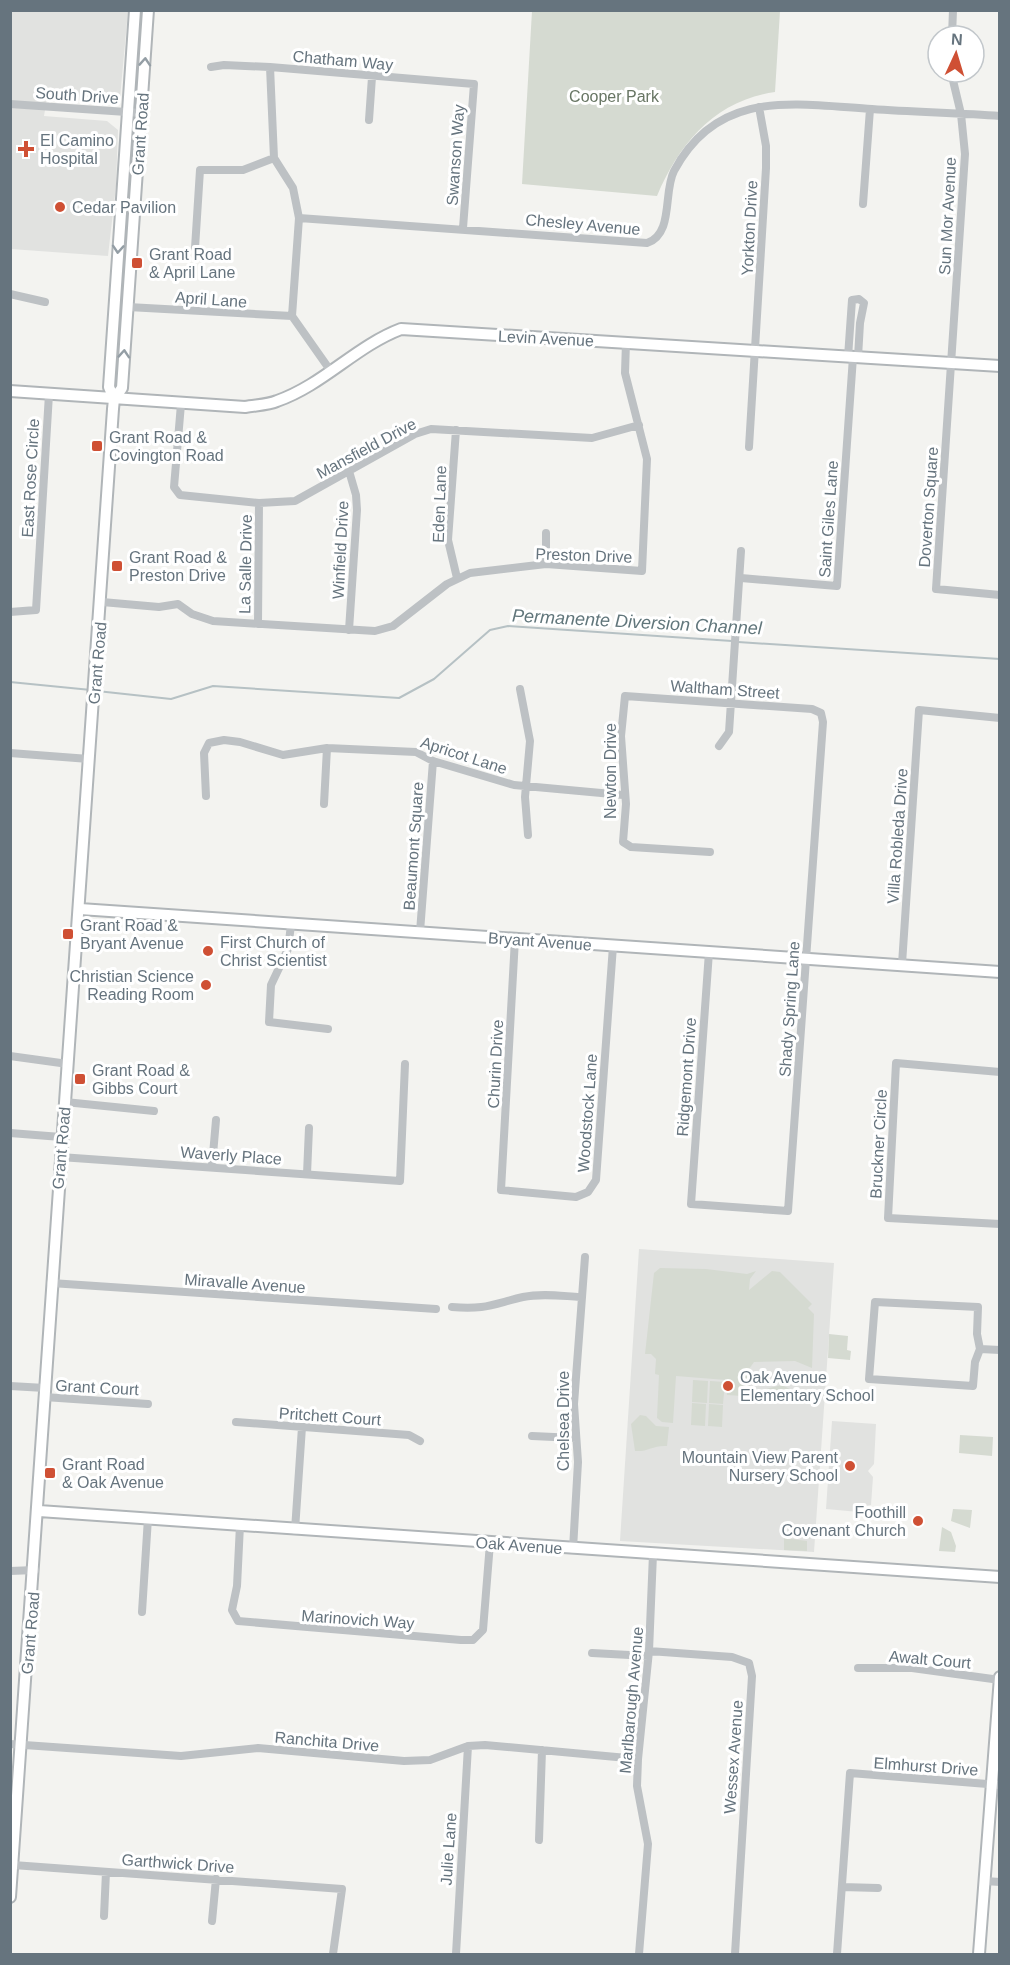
<svg xmlns="http://www.w3.org/2000/svg" width="1010" height="1965" font-family="Arial,sans-serif">
<style>
.built{fill:#e1e2e0}
.green{fill:#d5dad1}
.lines{fill:none;stroke-linecap:round;stroke-linejoin:round}
.stream{stroke:#b6c1c4;stroke-width:2}
.secondary-casing{stroke:#b0b5b8;stroke-width:14}
.street{stroke:#bdc1c4;stroke-width:8}
.secondary{stroke:#fff;stroke-width:10}
.oneway{stroke:#949ea5}
.poi-dot{fill:#cf5034;stroke:#fff;stroke-width:2}
.labels{text-anchor:middle;stroke-width:6;stroke-linejoin:round;paint-order:stroke}
.street-label{font-size:16px;fill:#66747e;stroke:#fff}
.park-label{font-size:16px;fill:#687664;stroke:#fff}
.poi-label{font-size:16px;fill:#66747e;stroke:#fff;text-anchor:start}
.water-label{font-size:18px;font-style:italic;fill:#61767b;stroke:#fff}
</style>
<rect width="100%" height="100%" fill="#f3f3f0"/>
<path class="built" d="M10 11H128L120 98 109 103 47 98 44 116 107 121 118 130 116 186 108 256 11 249Z
M639 1249 834 1263 814 1552 620 1541Z
M832 1421 876 1424 874 1464 868 1471 873 1477 871 1505 860 1507 859 1512 826 1509Z"/>
<path class="green" d="M532 11H780L775 92C716 100 679 143 657 196L522 184Z
M660 1268 706 1269 747 1274 756 1271 750 1279 749 1290 772 1271 780 1272 812 1304 808 1308 814 1314 812 1368 795 1361 754 1362 747 1372 748 1384C759 1395 769 1387 782 1385L797 1393 814 1392V1401L727 1395 726 1380 676 1376 673 1423 662 1422 657 1418 659 1375 655 1374 656 1359 651 1354H645L654 1273Z
M829 1334 848 1336 847 1350 851 1351 850 1360 828 1358Z
M693 1380 708 1381 707 1403 692 1402Z
M710 1381 725 1382 723 1404 709 1403Z
M692 1403 706 1404 705 1426 691 1425Z
M709 1404 723 1405 722 1427 708 1426Z
M640 1415 646 1416 656 1426 669 1427 667 1446C653 1445 648 1452 635 1451L631 1424Z
M960 1435 993 1437 992 1456 959 1453Z
M953 1509 972 1510 970 1528 951 1521Z
M800 1532a7 7 0 1 1 14 0a7 7 0 1 1-14 0Z
M942 1527 951 1532 956 1546 955 1552 939 1551Z
M784 1538 807 1541V1551L784 1550Z"/>
<g class="lines">
<path class="stream" d="M738 642 1000 659
M10 682 91 690
M97 691 171 699 213 686 399 698 434 679 490 630 508 626 732 641"/>
<defs>
<path id="secondary" d="M10 391 245 407C256 405 268 405 277 401 323 385 356 346 401 329L1000 366
M114 399 122 388 148 10
M80 909 1000 972
M39 1511 1000 1577
M10 1897 113 409 114 399 109 387 135 10
M979 1954 1000 1677"/>
</defs>
<use href="#secondary" class="secondary-casing"/>
<path class="street" d="M952 36 953 10
M211 67 224 65 270 67 474 84 463 228
M270 67 274 158 293 188 299 218 292 316 330 370
M951 72 961 114 965 154 936 589 1000 595
M10 104 141 113
M369 120 372 77
M863 204 870 109
M299 218 647 243C674 234 663 192 674 171 718 88 795 104 872 109 914 112 957 113 1000 116
M195 248 200 170H243L274 158
M10 294 45 302
M128 307 292 316
M848 357 852 300 859 299 864 303 860 323 858 357
M181 404 174 487 180 495 259 503 295 501 415 434 431 429 592 438 639 425
M456 430 448 540 457 578
M749 447 766 168V146L759 107
M546 533V564
M741 578 837 586 853 357
M102 602 159 607 178 604 192 614 213 621 375 631 393 626 447 584 470 573 546 564 642 571 647 459 625 373 626 342
M10 612 36 610 49 394
M258 624 259 503
M349 630 357 510 356 495 349 471
M520 689 530 741 525 797 528 835
M719 746 729 732 741 551
M10 753 89 759
M206 796 204 753 209 743 224 740 240 742 283 755 327 748 416 752 433 761 514 785 623 795
M324 804 327 748
M291 925 288 949 271 985 269 1022 328 1029
M420 932 433 761
M515 939 501 1190 576 1197 588 1192 596 1180 613 946
M709 952 691 1204 788 1211 823 722 821 713 812 709 625 696 621 736 626 804 623 842 631 847 710 852
M902 964 919 710 1000 718
M10 1056 68 1064
M1000 1072 896 1063 888 1218 1000 1224
M65 1102 154 1111
M10 1133 61 1137
M60 1157 400 1181 405 1064
M212 1166 216 1120
M307 1174 309 1128
M51 1283 436 1309
M875 1302 978 1307 977 1334 980 1349 975 1362 973 1386 869 1379Z
M452 1307C485 1310 493 1304 523 1297 542 1293 561 1296 580 1297
M980 1349 1000 1350
M10 1386 45 1388
M44 1397 148 1404
M236 1422 409 1435 420 1441
M532 1436 576 1438
M240 1525 237 1586 232 1610 238 1621 461 1640H473L483 1630 490 1543
M295 1530 302 1427
M573 1549 578 1462 574 1404 585 1257
M10 1571 35 1570
M142 1612 148 1518
M649 1651 732 1657 749 1663 752 1676 735 1954
M592 1653 648 1656
M858 1668H912L1000 1680
M10 1744 181 1756 258 1748 404 1761 430 1760 468 1746 485 1745 638 1759
M539 1840 542 1750
M13 1865 342 1889 333 1954
M985 1881 1000 1882
M842 1887 878 1888
M104 1916 106 1872
M212 1921 216 1879
M456 1954 468 1746
M639 1954 648 1844 637 1786 638 1759 649 1651 653 1554
M837 1954 850 1773 1000 1785"/>
<use href="#secondary" class="secondary"/>
</g>
<defs><path id="oneway-chevron" d="M-2-3.5L2.5 0L-2 3.5" fill="none" stroke-width="1.6" stroke-linecap="round" stroke-linejoin="round" transform="scale(1.5)"/></defs>
<g class="oneway">
<use href="#oneway-chevron" transform="translate(145 62) rotate(-86)"/>
<use href="#oneway-chevron" transform="translate(118 249) rotate(94)"/>
<use href="#oneway-chevron" transform="translate(124 354) rotate(-86)"/>
</g>
<g class="poi-dot">
<path d="M23 140h6v6h6v6h-6v6h-6v-6h-6v-6h6z"/>
<circle cx="60" cy="207" r="6"/>
<rect x="131" y="257" width="12" height="12" rx="3"/>
<rect x="91" y="440" width="12" height="12" rx="3"/>
<rect x="111" y="560" width="12" height="12" rx="3"/>
<rect x="62" y="928" width="12" height="12" rx="3"/>
<circle cx="208" cy="951" r="6"/>
<circle cx="206" cy="985" r="6"/>
<rect x="74" y="1073" width="12" height="12" rx="3"/>
<circle cx="728" cy="1386" r="6"/>
<circle cx="850" cy="1466" r="6"/>
<rect x="44" y="1467" width="12" height="12" rx="3"/>
<circle cx="918" cy="1521" r="6"/>
</g>
<g class="labels">
<g class="street-label">
<text transform="translate(343 60) rotate(5)" y="6">Chatham Way</text>
<text transform="translate(77 95) rotate(4)" y="6">South Drive</text>
<text transform="translate(140 134) rotate(-86)" y="6">Grant Road</text>
<text transform="translate(455 155) rotate(-86)" y="6">Swanson Way</text>
<text transform="translate(947 216) rotate(-87)" y="6">Sun Mor Avenue</text>
<text transform="translate(583 224) rotate(5)" y="6">Chesley Avenue</text>
<text transform="translate(749 228) rotate(-87)" y="6">Yorkton Drive</text>
<text transform="translate(211 299) rotate(4)" y="6">April Lane</text>
<text transform="translate(546 338) rotate(3)" y="6">Levin Avenue</text>
<text transform="translate(366 448) rotate(-28)" y="6">Mansfield Drive</text>
<text transform="translate(30 478) rotate(-87)" y="6">East Rose Circle</text>
<text transform="translate(439 504) rotate(-88)" y="6">Eden Lane</text>
<text transform="translate(928 507) rotate(-86)" y="6">Doverton Square</text>
<text transform="translate(828 519) rotate(-86)" y="6">Saint Giles Lane</text>
<text transform="translate(340 550) rotate(-87)" y="6">Winfield Drive</text>
<text transform="translate(584 555) rotate(2)" y="6">Preston Drive</text>
<text transform="translate(245 564) rotate(-89)" y="6">La Salle Drive</text>
<text transform="translate(97 663) rotate(-85)" y="6">Grant Road</text>
<text transform="translate(725 689) rotate(4)" y="6">Waltham Street</text>
<text transform="translate(464 755) rotate(18)" y="6">Apricot Lane</text>
<text transform="translate(610 771) rotate(-90)" y="6">Newton Drive</text>
<text transform="translate(897 836) rotate(-86)" y="6">Villa Robleda Drive</text>
<text transform="translate(413 846) rotate(-86)" y="6">Beaumont Square</text>
<text transform="translate(540 941) rotate(4)" y="6">Bryant Avenue</text>
<text transform="translate(789 1009) rotate(-86)" y="6">Shady Spring Lane</text>
<text transform="translate(495 1064) rotate(-87)" y="6">Churin Drive</text>
<text transform="translate(686 1077) rotate(-86)" y="6">Ridgemont Drive</text>
<text transform="translate(587 1113) rotate(-86)" y="6">Woodstock Lane</text>
<text transform="translate(878 1144) rotate(-87)" y="6">Bruckner Circle</text>
<text transform="translate(61 1148) rotate(-85)" y="6">Grant Road</text>
<text transform="translate(231 1155) rotate(4)" y="6">Waverly Place</text>
<text transform="translate(245 1283) rotate(4)" y="6">Miravalle Avenue</text>
<text transform="translate(97 1387) rotate(3)" y="6">Grant Court</text>
<text transform="translate(330 1416) rotate(4)" y="6">Pritchett Court</text>
<text transform="translate(563 1421) rotate(-90)" y="6">Chelsea Drive</text>
<text transform="translate(519 1545) rotate(4)" y="6">Oak Avenue</text>
<text transform="translate(358 1619) rotate(4)" y="6">Marinovich Way</text>
<text transform="translate(30 1633) rotate(-85)" y="6">Grant Road</text>
<text transform="translate(930 1659) rotate(5)" y="6">Awalt Court</text>
<text transform="translate(631 1700) rotate(-85)" y="6">Marlbarough Avenue</text>
<text transform="translate(327 1741) rotate(5)" y="6">Ranchita Drive</text>
<text transform="translate(733 1757) rotate(-86)" y="6">Wessex Avenue</text>
<text transform="translate(926 1766) rotate(4)" y="6">Elmhurst Drive</text>
<text transform="translate(448 1849) rotate(-86)" y="6">Julie Lane</text>
<text transform="translate(178 1863) rotate(4)" y="6">Garthwick Drive</text>
</g>
<g class="park-label">
<text x="614" y="102">Cooper Park</text>
</g>
<g class="poi-label">
<text x="40" y="146">El Camino<tspan x="40" dy="18">Hospital</tspan></text>
<text x="72" y="213">Cedar Pavilion</text>
<text x="149" y="260">Grant Road<tspan x="149" dy="18">&amp; April Lane</tspan></text>
<text x="109" y="443">Grant Road &amp;<tspan x="109" dy="18">Covington Road</tspan></text>
<text x="129" y="563">Grant Road &amp;<tspan x="129" dy="18">Preston Drive</tspan></text>
<text x="80" y="931">Grant Road &amp;<tspan x="80" dy="18">Bryant Avenue</tspan></text>
<text x="220" y="948">First Church of<tspan x="220" dy="18">Christ Scientist</tspan></text>
<text x="194" y="982" text-anchor="end">Christian Science<tspan x="194" dy="18">Reading Room</tspan></text>
<text x="92" y="1076">Grant Road &amp;<tspan x="92" dy="18">Gibbs Court</tspan></text>
<text x="740" y="1383">Oak Avenue<tspan x="740" dy="18">Elementary School</tspan></text>
<text x="838" y="1463" text-anchor="end">Mountain View Parent<tspan x="838" dy="18">Nursery School</tspan></text>
<text x="62" y="1470">Grant Road<tspan x="62" dy="18">&amp; Oak Avenue</tspan></text>
<text x="906" y="1518" text-anchor="end">Foothill<tspan x="906" dy="18">Covenant Church</tspan></text>
</g>
<g class="water-label">
<text transform="translate(637 622) rotate(3)" y="6">Permanente Diversion Channel</text>
</g>
</g>
<rect width="1010" height="1965" fill="none" stroke="#66747e" stroke-width="24"/>
<g transform="translate(956 54) rotate(4)"><circle r="28" fill="#ffffff" stroke="#c2c7cb" stroke-width="1.5"/>
<path d="M0-4.5L10 22L0 15L-10 22Z" fill="#cf5034"/>
<text y="-9" font-size="16" font-weight="bold" text-anchor="middle" fill="#66747e">N</text>
</g>
</svg>
